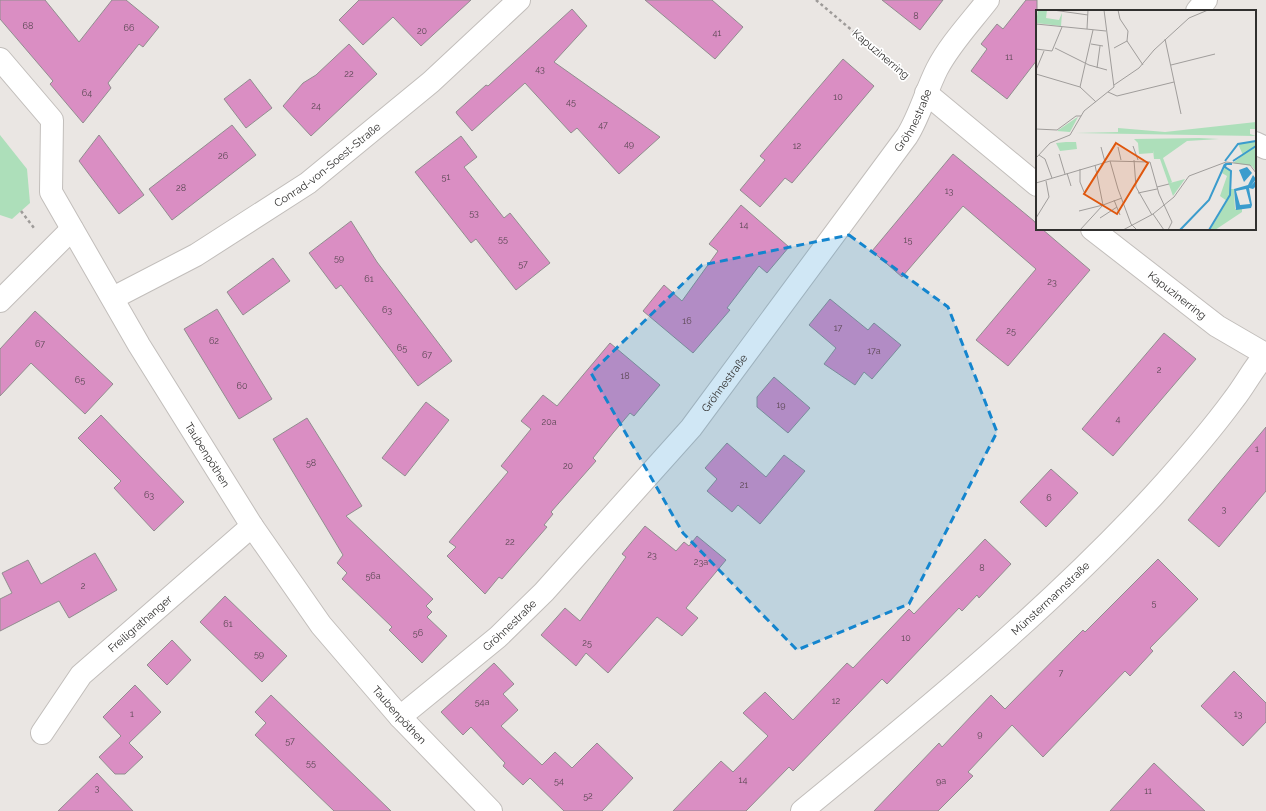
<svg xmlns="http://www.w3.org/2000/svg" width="1266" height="811" font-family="Raleway,sans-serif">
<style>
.green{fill:#addfba}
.building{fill:#da8ec3;stroke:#918d8f}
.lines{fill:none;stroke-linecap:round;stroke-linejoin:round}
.street-casing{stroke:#c2bebb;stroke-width:24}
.path{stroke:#9e9b99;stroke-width:2.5;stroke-dasharray:3 3;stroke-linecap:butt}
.street{stroke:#fff;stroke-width:22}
.marked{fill:#1485ce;fill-opacity:0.2;stroke:#1485ce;stroke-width:3;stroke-dasharray:8 5;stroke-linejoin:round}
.labels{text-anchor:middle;stroke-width:3.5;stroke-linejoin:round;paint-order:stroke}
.number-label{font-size:9px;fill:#5b4854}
.street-label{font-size:11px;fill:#31302f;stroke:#fff}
.inset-river{fill:none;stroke:#3b9ccd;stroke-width:2}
.inset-road{fill:none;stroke:#a09d9b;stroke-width:1}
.view{fill:#df570e;fill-opacity:0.15;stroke:#df570e;stroke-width:2}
.inset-edge{fill:none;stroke:#31302f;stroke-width:2}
</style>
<rect width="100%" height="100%" fill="#eae6e3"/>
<path class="green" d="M0 135 27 169 30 203 12 219 0 215Z"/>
<path class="building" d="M0 0H45L79 42 112 0H126L159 27 143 47 139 44 108 83 111 88 83 123 50 84 53 81 0 19Z
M359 0H471L421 46 393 17 363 45 339 20Z
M645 0H712L743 27 715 59Z
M882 0H943L920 30Z
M1026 0H1037V60L1007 99 971 71 987 49 981 44 997 24 1003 29Z
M572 9 587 26 554 62 660 137 619 174 577 128 571 133 525 83 472 131 457 114 456 112 486 85 488 86Z
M349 44 377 74 311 136 283 106 303 83 316 75Z
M843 59 874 86 792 183 785 178 760 207 740 190 765 160 760 156Z
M250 79 272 108 246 128 224 99Z
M232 125 256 155 172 220 149 189Z
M99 135 144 195 119 214 79 161Z
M461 136 477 157 464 167 504 218 510 213 550 263 516 290 476 239 471 243 415 172Z
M953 154 1034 221 1037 225V229H1042L1090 270 1008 366 976 340 1036 269 963 206 902 277 872 251Z
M741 205 789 247 767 273 759 266 727 308 730 310 693 353 643 311 664 285 682 301 718 251 709 244Z
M351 221 377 262 452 361 418 386 341 285 336 289 309 253Z
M273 258 290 281 243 315 227 292Z
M830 299 868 330 874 323 901 345 872 379 864 372 855 385 824 364 836 348 809 325Z
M217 309 272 399 239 419 184 329Z
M35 311 113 384 85 414 31 363 0 396V349Z
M1164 333 1196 359 1113 456 1082 429Z
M610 343 660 385 634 416 630 413 613 433 593 458 596 461 551 512 553 514 544 525 547 527 502 579 499 577 485 594 447 556 456 547 449 542 508 472 501 466 531 429 521 421 543 395 557 406Z
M774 377 810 408 788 433 757 407V397Z
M426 402 449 420 405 476 382 458Z
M101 415 184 502 154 531 114 488 121 481 78 438Z
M307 418 362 506 346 516 433 599 426 606 432 612 427 617 447 636 422 663 389 630 392 627 342 579 347 573 337 563 343 555 273 439Z
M1266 427V491L1219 547 1188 520Z
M727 443 766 477 784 455 805 471 760 524 738 505 732 512 707 491 717 479 705 468Z
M1051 469 1078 493 1046 527 1020 502Z
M645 526 676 551 684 542 689 546 697 536 726 560 686 608 698 618 682 636 657 617 608 673 586 653 576 666 541 635 565 608 580 621 626 557 622 554Z
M985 539 1011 564 979 598 977 595 962 611 959 608 887 684 882 679 793 771 789 767 746 811H673L721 761 733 772 768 736 743 713 765 692 793 720 847 663 853 668 909 609 914 614Z
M95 553 117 590 69 618 59 601 0 631V599L12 593 2 573 28 560 41 584Z
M1158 559 1198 599 1150 648 1153 651 1130 676 1125 671 1043 757 1012 725 968 772 973 776 938 811H874L939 743 942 747 991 695 1005 709 1083 630 1085 632Z
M225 596 287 656 262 682 200 622Z
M172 640 191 660 167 685 147 665Z
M494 663 514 684 503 694 518 710 501 726 542 765 555 752 572 768 597 743 633 778 602 811H564L530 778 523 785 503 766 505 763 471 727 463 735 441 712Z
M1234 671 1266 703V722L1243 746 1201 706Z
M135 685 161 712 129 743 143 757 125 774H115L99 757 121 736 103 717Z
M271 695 332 754 391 811H334L255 735 266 723 255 712Z
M1154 763 1175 783 1205 811H1110Z
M97 773 133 811H58Z"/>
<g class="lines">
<defs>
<g id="street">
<path d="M1197 11 1206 0"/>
<path id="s1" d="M0 59 52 120 51 192 139 345 252 526 321 625 400 717 491 811"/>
<path d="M926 93 1037 185"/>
<path d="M1255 143 1266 148"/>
<path id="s2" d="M1092 229 1217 326 1265 354"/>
<path id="s3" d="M113 298 196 255 308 183 431 82 519 0"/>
<path d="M0 301 72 229"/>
<path id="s4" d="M400 717 498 637 544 592 691 428 907 136C920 115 926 91 937 69 950 44 971 22 988 0"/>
<path id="s5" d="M42 733 81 675 252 526"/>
<path id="s6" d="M802 811C924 711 1047 611 1154 495 1182 464 1209 433 1234 399 1245 385 1254 367 1266 354"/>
</g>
</defs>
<use href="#street" class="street-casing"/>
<path class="path" d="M816 0 905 75
M21 211 34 228"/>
<use href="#street" class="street"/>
</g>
<path class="marked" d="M849 235 948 307 997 432 909 604 797 650 683 533 591 373 702 265Z"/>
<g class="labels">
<g class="number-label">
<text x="916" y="19">8</text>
<text x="28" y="29">68</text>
<text x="129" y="31">66</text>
<text x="422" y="34">20</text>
<text x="717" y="36">41</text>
<text x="1009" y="60">11</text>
<text x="540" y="72">43</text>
<text x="349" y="77">22</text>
<text x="87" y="96">64</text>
<text x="838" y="100">10</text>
<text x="571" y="105">45</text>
<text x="316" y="109">24</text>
<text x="603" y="128">47</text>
<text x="629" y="147">49</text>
<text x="797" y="149">12</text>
<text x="223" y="159">26</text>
<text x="446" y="180">51</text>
<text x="181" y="191">28</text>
<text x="949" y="194">13</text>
<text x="474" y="216">53</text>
<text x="744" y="228">14</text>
<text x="503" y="242">55</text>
<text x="908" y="243">15</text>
<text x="339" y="261">59</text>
<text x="523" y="267">57</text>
<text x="369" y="282">61</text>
<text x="1052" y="285">23</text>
<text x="387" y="313">63</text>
<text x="687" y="324">16</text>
<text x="838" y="331">17</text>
<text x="1011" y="334">25</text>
<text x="214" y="344">62</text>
<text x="40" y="347">67</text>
<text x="402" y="351">65</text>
<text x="874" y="354">17a</text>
<text x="427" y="358">67</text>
<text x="1159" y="373">2</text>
<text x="625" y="379">18</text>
<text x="80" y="383">65</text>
<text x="242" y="389">60</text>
<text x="781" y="408">19</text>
<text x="1118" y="422">4</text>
<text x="549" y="425">20a</text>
<text x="1257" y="452">1</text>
<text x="311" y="466">58</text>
<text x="568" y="469">20</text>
<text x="744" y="488">21</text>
<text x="149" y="498">63</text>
<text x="1049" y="501">6</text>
<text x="1224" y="512">3</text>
<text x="510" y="545">22</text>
<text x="652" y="558">23</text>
<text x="701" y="565">23a</text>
<text x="982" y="571">8</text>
<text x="373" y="579">56a</text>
<text x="83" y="589">2</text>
<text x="1154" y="606">5</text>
<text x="228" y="627">61</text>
<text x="418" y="636">56</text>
<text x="906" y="641">10</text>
<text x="587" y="646">25</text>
<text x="259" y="657">59</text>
<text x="1061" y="676">7</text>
<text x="836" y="704">12</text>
<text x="482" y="705">54a</text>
<text x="132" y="717">1</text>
<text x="1238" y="717">13</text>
<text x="980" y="737">9</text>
<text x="290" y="744">57</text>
<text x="311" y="766">55</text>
<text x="743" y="783">14</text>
<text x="559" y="784">54</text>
<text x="941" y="784">9a</text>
<text x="97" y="791">3</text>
<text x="1148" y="794">11</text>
<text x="588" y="799">52</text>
</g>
<g class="street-label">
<text transform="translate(881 54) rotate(40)" y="4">Kapuzinerring</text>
<text dy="4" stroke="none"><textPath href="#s4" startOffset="791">Gröhnestraße</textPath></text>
<text dy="4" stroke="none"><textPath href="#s3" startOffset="253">Conrad-von-Soest-Straße</textPath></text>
<text dy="4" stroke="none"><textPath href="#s2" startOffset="108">Kapuzinerring</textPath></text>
<text dy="4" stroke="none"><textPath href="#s4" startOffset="467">Gröhnestraße</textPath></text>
<text dy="4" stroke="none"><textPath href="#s1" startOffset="458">Taubenpöthen</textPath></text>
<text dy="4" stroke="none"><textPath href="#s6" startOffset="327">Münstermannstraße</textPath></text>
<text dy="4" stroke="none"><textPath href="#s5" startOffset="148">Freiligrathanger</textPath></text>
<text dy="4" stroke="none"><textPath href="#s4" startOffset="143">Gröhnestraße</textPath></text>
<text dy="4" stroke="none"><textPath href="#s1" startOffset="782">Taubenpöthen</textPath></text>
</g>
</g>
<g transform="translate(1036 10)">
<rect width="220" height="220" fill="#eae6e3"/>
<path d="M2 0H11L10 8 23 10 26 3 25 16 0 13ZM42 107 34 122 21 121 40 108ZM220 112V119H214V124L220 126 39 123 82 122V118L129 122ZM98 129 163 128 183 129 151 131 127 148 136 172 134 173 149 169 137 186 124 149H118L117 140V143L103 144 102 133ZM220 131V162L216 156 197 153 207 145 202 134ZM30 132H40L41 139 24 141 20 133ZM189 157 194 160V179H198L199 199 206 198V202L179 220H174L191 191 184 186 191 166 186 163Z" fill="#addfba"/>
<path d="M211 157 216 163 208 172 203 160ZM217 165 220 169 215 176 220 170V176L217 179 213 178 216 195 215 198 200 200 198 179 212 175ZM210 179 214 194 204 195 200 181Z" fill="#3b9ccd" fill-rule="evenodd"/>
<path class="inset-river" d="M189 151 202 134 220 131M197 151 220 136M144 220 173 190 189 154M173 220 194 185 195 161 189 157 190 154H196"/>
<path class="inset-road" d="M17 0 52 5M82 0 84 9 92 21 91 31 107 55M0 14 70 21M51 19 52 0M129 29 145 104M55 34 67 36M19 38 53 55 71 60M78 38 91 31M0 39 16 41 26 17M135 55 179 44M61 58 64 36M0 60 8 41M0 64 44 77 60 92M78 75 103 58 118 40 153 8 172 0M44 77 57 20M72 82 81 86 138 72M0 119 21 120 40 106H45M97 136 102 150M65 137 69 152M82 137 85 150M23 144 29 164M3 145 9 149 16 168M0 148 14 133 34 125 48 101 78 77 68 0M98 150 100 177 116 205M74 151 82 179 95 214 101 220M59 155 67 195M44 159V172L48 182M31 163 35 176M0 173 74 151 114 152 123 184 136 212 132 220M121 177 133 174M102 183 121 179M78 190 84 205M43 201 67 195M117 204 128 220M0 208 13 187 10 171M64 208 81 197M44 220 67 195 86 188M87 220 117 204 138 187 153 166 190 152 214 155 220 163"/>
<path class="view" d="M80 133 112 153 81 204 48 184Z"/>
<rect width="220" height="220" class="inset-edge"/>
</g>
</svg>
